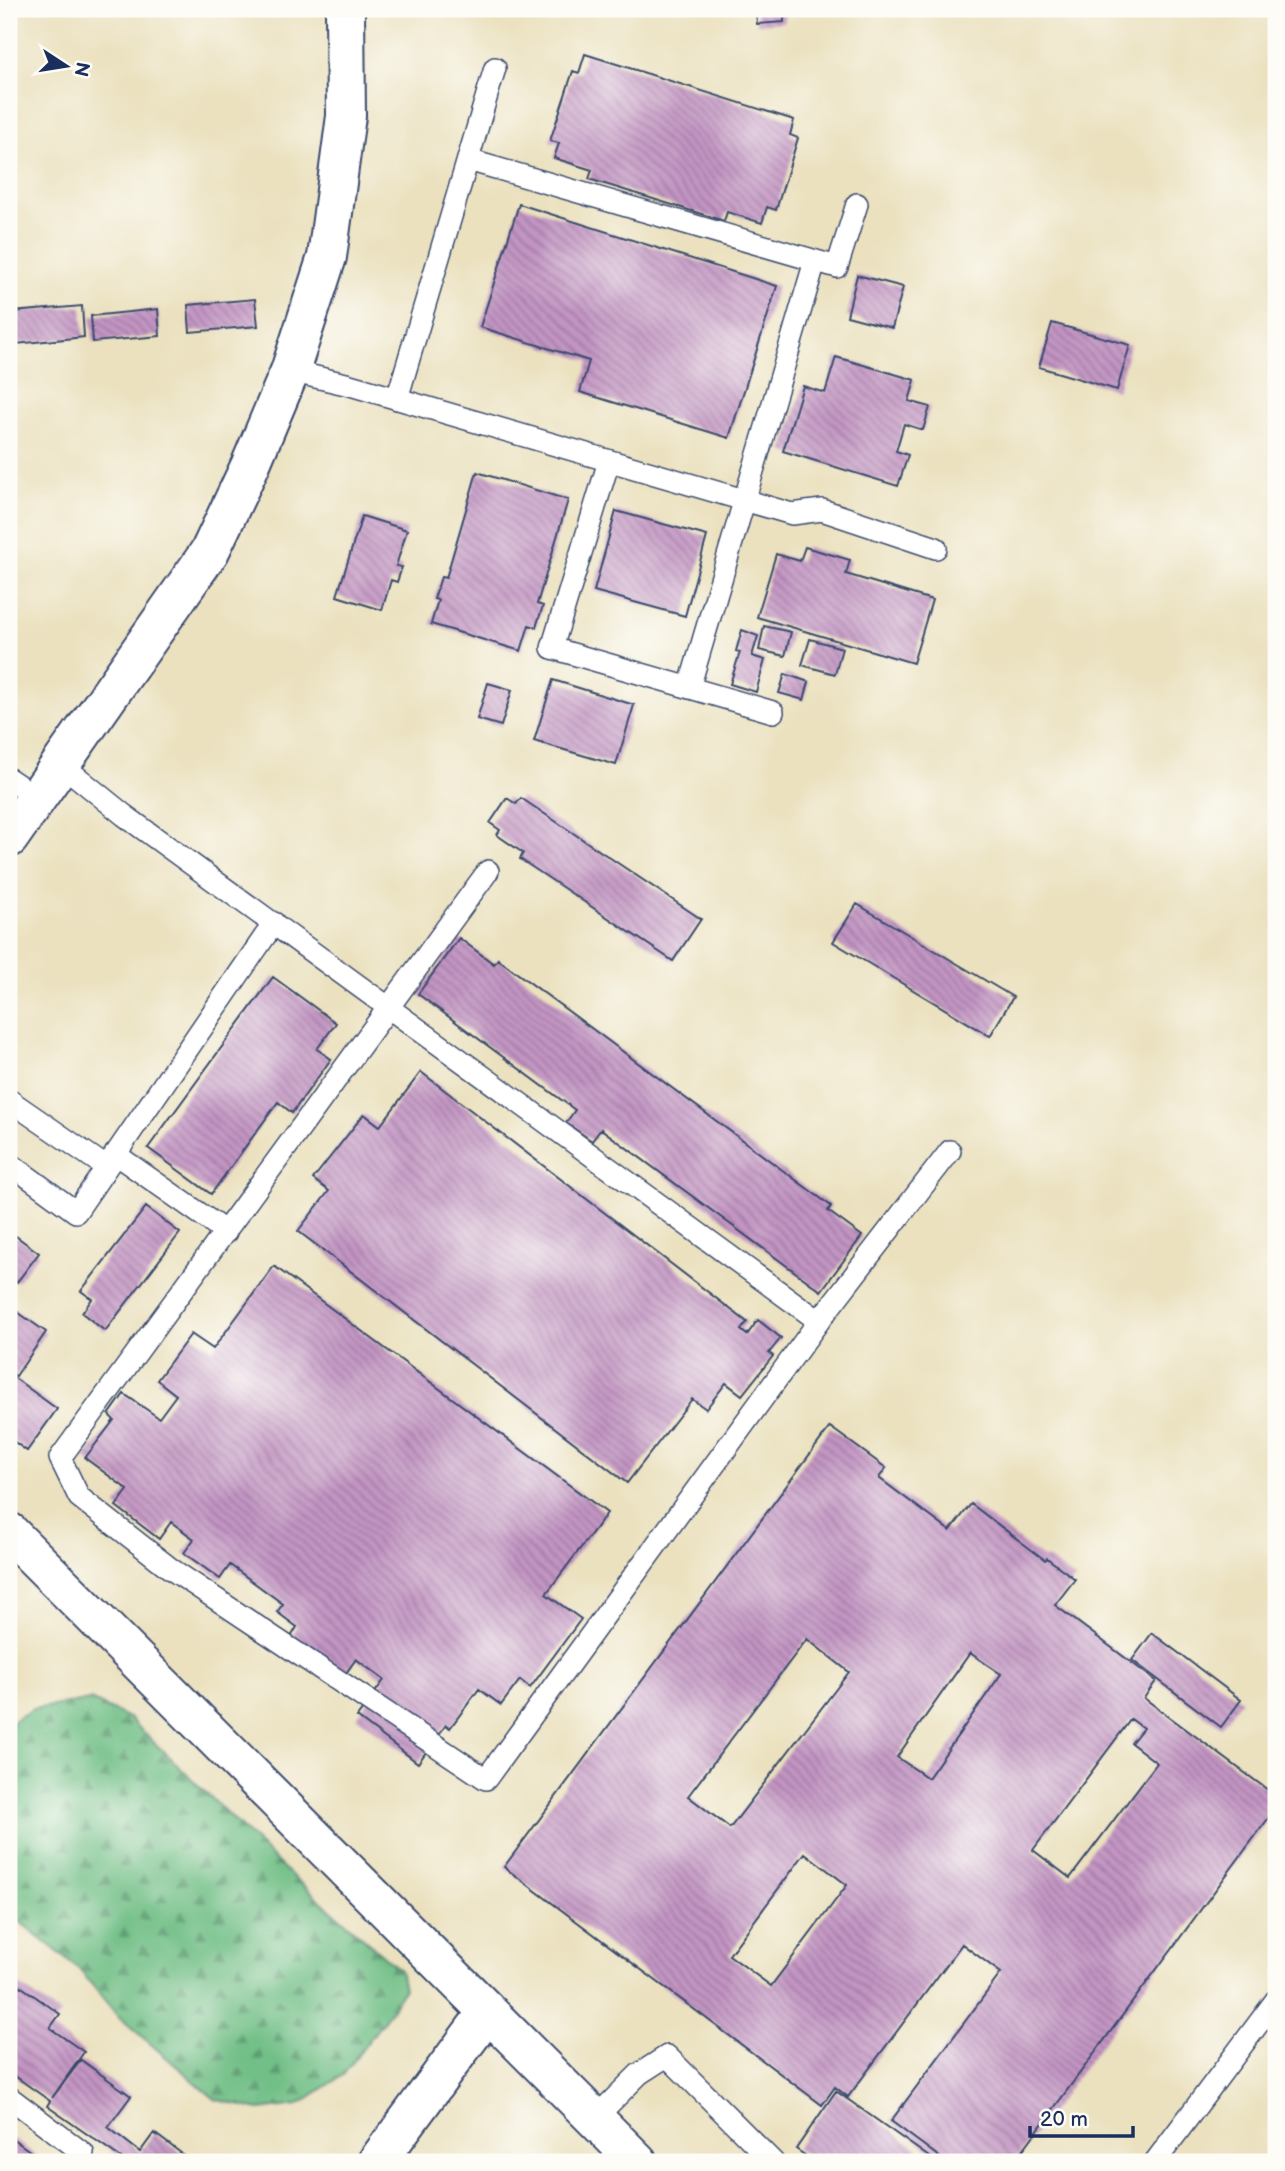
<svg xmlns="http://www.w3.org/2000/svg" width="1285" height="2171" font-family="'Balsamiq Sans',sans-serif">
<style>
.forest{fill:url(#forest-firs);stroke:#467772;stroke-width:2}
.building{fill:url(#building-back-hatch);fill-rule:evenodd}
.lines{fill:none;stroke-linecap:round;stroke-linejoin:round}
.service-casing{stroke:#3a4a6d;stroke-width:24}
.minor-casing{stroke:#3a4a6d;stroke-width:42}
.tertiary-casing{stroke:#3a4a6d;stroke-width:42}
.service{stroke:#fff;stroke-width:21}
.minor{stroke:#fff;stroke-width:38}
.tertiary{stroke:#fff;stroke-width:38}
</style>
<defs>
<pattern id="forest-firs" width="22" height="20" patternUnits="userSpaceOnUse" patternTransform="scale(1.75)"><rect width="22" height="20" fill="#72bf87"/><path d="M5 1l3.5 6h-7zM16 11l3.5 6h-7z" fill="#5d9c72"/></pattern>
<pattern id="building-back-hatch" width="6" height="6" patternUnits="userSpaceOnUse" patternTransform="scale(1.75)"><rect width="6" height="6" fill="#c294c2"/><path d="M-1 5l2 2M0 0l6 6M5-1l2 2" fill="none" stroke="#9d79a1"/></pattern>
</defs>
<rect width="100%" height="100%" fill="#fdfcf7"/>
<filter id="ink" filterUnits="userSpaceOnUse"><feTurbulence type="fractalNoise" baseFrequency=".0143" numOctaves="2"/><feDisplacementMap in="SourceGraphic" scale="14" xChannelSelector="R" yChannelSelector="G"/><feConvolveMatrix kernelMatrix="1 2 1 2 8 2 1 2 1" color-interpolation-filters="sRGB"/></filter>
<filter id="wash" filterUnits="userSpaceOnUse"><feTurbulence type="fractalNoise" baseFrequency=".00686" numOctaves="4" result="noise"/><feDisplacementMap in="SourceGraphic" scale="28" xChannelSelector="R" yChannelSelector="G"/><feGaussianBlur stdDeviation="1.57" result="paint"/><feColorMatrix in="noise" values="0 0 0 0 0 0 0 0 0 0 0 0 0 0 0 0 0 1.4 0 .05"/><feComposite in="paint" operator="in"/></filter>
<g filter="url(#wash)">
<rect width="100%" height="100%" fill="#ebe1bf"/>
<path class="forest" d="M91 1700 129 1718 282 1867 400 1970 404 1989 385 2019 343 2075 298 2105 259 2110 215 2099 118 2016 78 1968 9 1913V1723L33 1709Z"/>
<g id="blocks">
<path class="building" d="M756 9H784V22L757 24Z
M585 54 794 120 790 135 798 138 776 210 767 207 762 223 727 212 724 221 589 179 592 170 554 158 559 143 550 141 573 71 579 73Z
M519 204 777 286 729 438 580 392 589 361 480 327Z
M857 275 903 287 892 328 847 316Z
M255 299 258 326 190 332 188 305Z
M82 306 84 337 16 344 13 312Z
M158 309 160 336 93 342 91 316Z
M1052 323 1130 345 1117 390 1039 367Z
M836 357 915 380 909 401 930 407 923 430 904 424 896 451 908 455 898 486 783 451 803 386 825 393Z
M477 472 568 500 537 604 543 606 536 627 529 625 521 651 431 624 438 600 434 599 441 577 446 578Z
M616 511 707 536 685 616 594 591Z
M362 516 407 530 396 566 402 567 397 582 391 580 382 610 337 596Z
M805 547 850 560 846 574 932 600 913 663 757 617 776 554 800 561Z
M764 626 791 632 785 656 759 650Z
M742 630 758 636 752 656 765 660 756 692 730 684 740 652 736 651Z
M810 639 842 648 835 674 802 665Z
M785 674 809 682 804 700 779 693Z
M553 680 634 705 616 765 534 741Z
M488 683 512 690 501 726 477 719Z
M507 798 516 804 521 798 701 919 673 961 520 859 523 853 497 835 500 830 490 823Z
M857 904 1013 997 990 1036 833 942Z
M459 938 494 964 498 959 831 1206 828 1211 862 1236 821 1291 601 1129 592 1141 566 1123 575 1110 418 994Z
M273 977 336 1023 317 1049 331 1059 292 1113 278 1102 211 1194 148 1148Z
M421 1072 747 1322 741 1330 747 1335 758 1320 781 1338 769 1353 773 1356 742 1395 726 1383 706 1409 692 1399 627 1483 298 1231 329 1191 313 1179 364 1114 380 1126Z
M146 1207 180 1233 105 1331 82 1313 92 1299 81 1291Z
M9 1231 39 1253 17 1282 9 1276Z
M274 1266 607 1513 546 1594 581 1619 530 1688 520 1680 501 1705 479 1689 450 1728 446 1725 418 1763 357 1717 384 1680 356 1659 344 1676 291 1637 297 1627 277 1612 283 1604 230 1565 220 1579 184 1553 194 1539 171 1522 159 1539 116 1506 128 1490 85 1458 114 1420 109 1415 124 1394 159 1418 176 1395 157 1380 191 1334 213 1349Z
M9 1306 46 1332 16 1376 9 1372Z
M9 1374 57 1409 27 1451 9 1438Z
M830 1427 886 1468 879 1478 950 1531 971 1504 1045 1560 1047 1558 1075 1579 1055 1605 1156 1681 1144 1698 1276 1796V1808L1014 2162H946L891 2121 1001 1973 962 1944 848 2097 835 2087 822 2105 504 1867ZM807 1639 849 1672 730 1828 688 1796ZM970 1653 1001 1674 928 1778 897 1757ZM1131 1719 1143 1728 1131 1743 1157 1763 1070 1878 1033 1850ZM805 1853 847 1885 771 1986 729 1955Z
M1152 1633 1241 1700 1221 1727 1132 1660Z
M9 1978 60 2014 50 2028 84 2052 52 2098 81 2060 131 2096 108 2127 140 2152 154 2133 185 2156 181 2160 185 2162H127L47 2106 50 2101 9 2072Z
M836 2091 936 2162H815L796 2149Z
M9 2136 38 2157 34 2162H9Z"/>
</g>
</g>
<g filter="url(#ink)">
<use href="#blocks" fill-opacity="0" stroke="#3a4a6d" stroke-width="2"/>
<g class="lines">
<defs>
<path id="service" d="M468 160 837 267 857 204
M290 371 350 385 792 514 822 510 936 548
M397 399 495 68
M609 461 552 648 773 712
M689 688 815 261
M61 764 124 815 819 1321
M9 779 36 797
M488 871 60 1458 79 1497 171 1569 486 1779 819 1321 950 1151
M9 1100 106 1167
M115 1154 226 1232
M9 1163 76 1212 274 923
M9 2097 83 2153 75 2162
M595 2118 639 2074 667 2056 773 2162
M1155 2162 1276 2000"/>
<path id="minor" d="M377 2162 487 2013"/>
<path id="tertiary" d="M9 838 210 551 250 466 290 371 327 257 346 116 345 9
M9 1532 638 2162"/>
</defs>
<use href="#service" class="service-casing"/>
<use href="#minor" class="minor-casing"/>
<use href="#tertiary" class="tertiary-casing"/>
<use href="#service" class="service"/>
<use href="#minor" class="minor"/>
<use href="#tertiary" class="tertiary"/>
</g>
</g>
<rect width="1285" height="2171" fill="none" stroke="#fdfcf7" stroke-width="35"/>
<g transform="translate(66 66) rotate(102)" stroke="#fdfcf7" stroke-width="5" paint-order="stroke">
<path d="M0-5L12 26L0 18L-12 26Z" fill="#1b2f5e"/>
<text y="-10" font-size="19" font-weight="bold" text-anchor="middle" fill="#1b2f5e">N</text>
</g>
<path d="M1030 2126v10h103v-10" fill="none" stroke="#1b2f5e" stroke-width="3.5"/>
<text x="1040" y="2126" font-size="21" fill="#1b2f5e" stroke="#fdfcf7" stroke-width="5" paint-order="stroke">20 m</text>
</svg>
